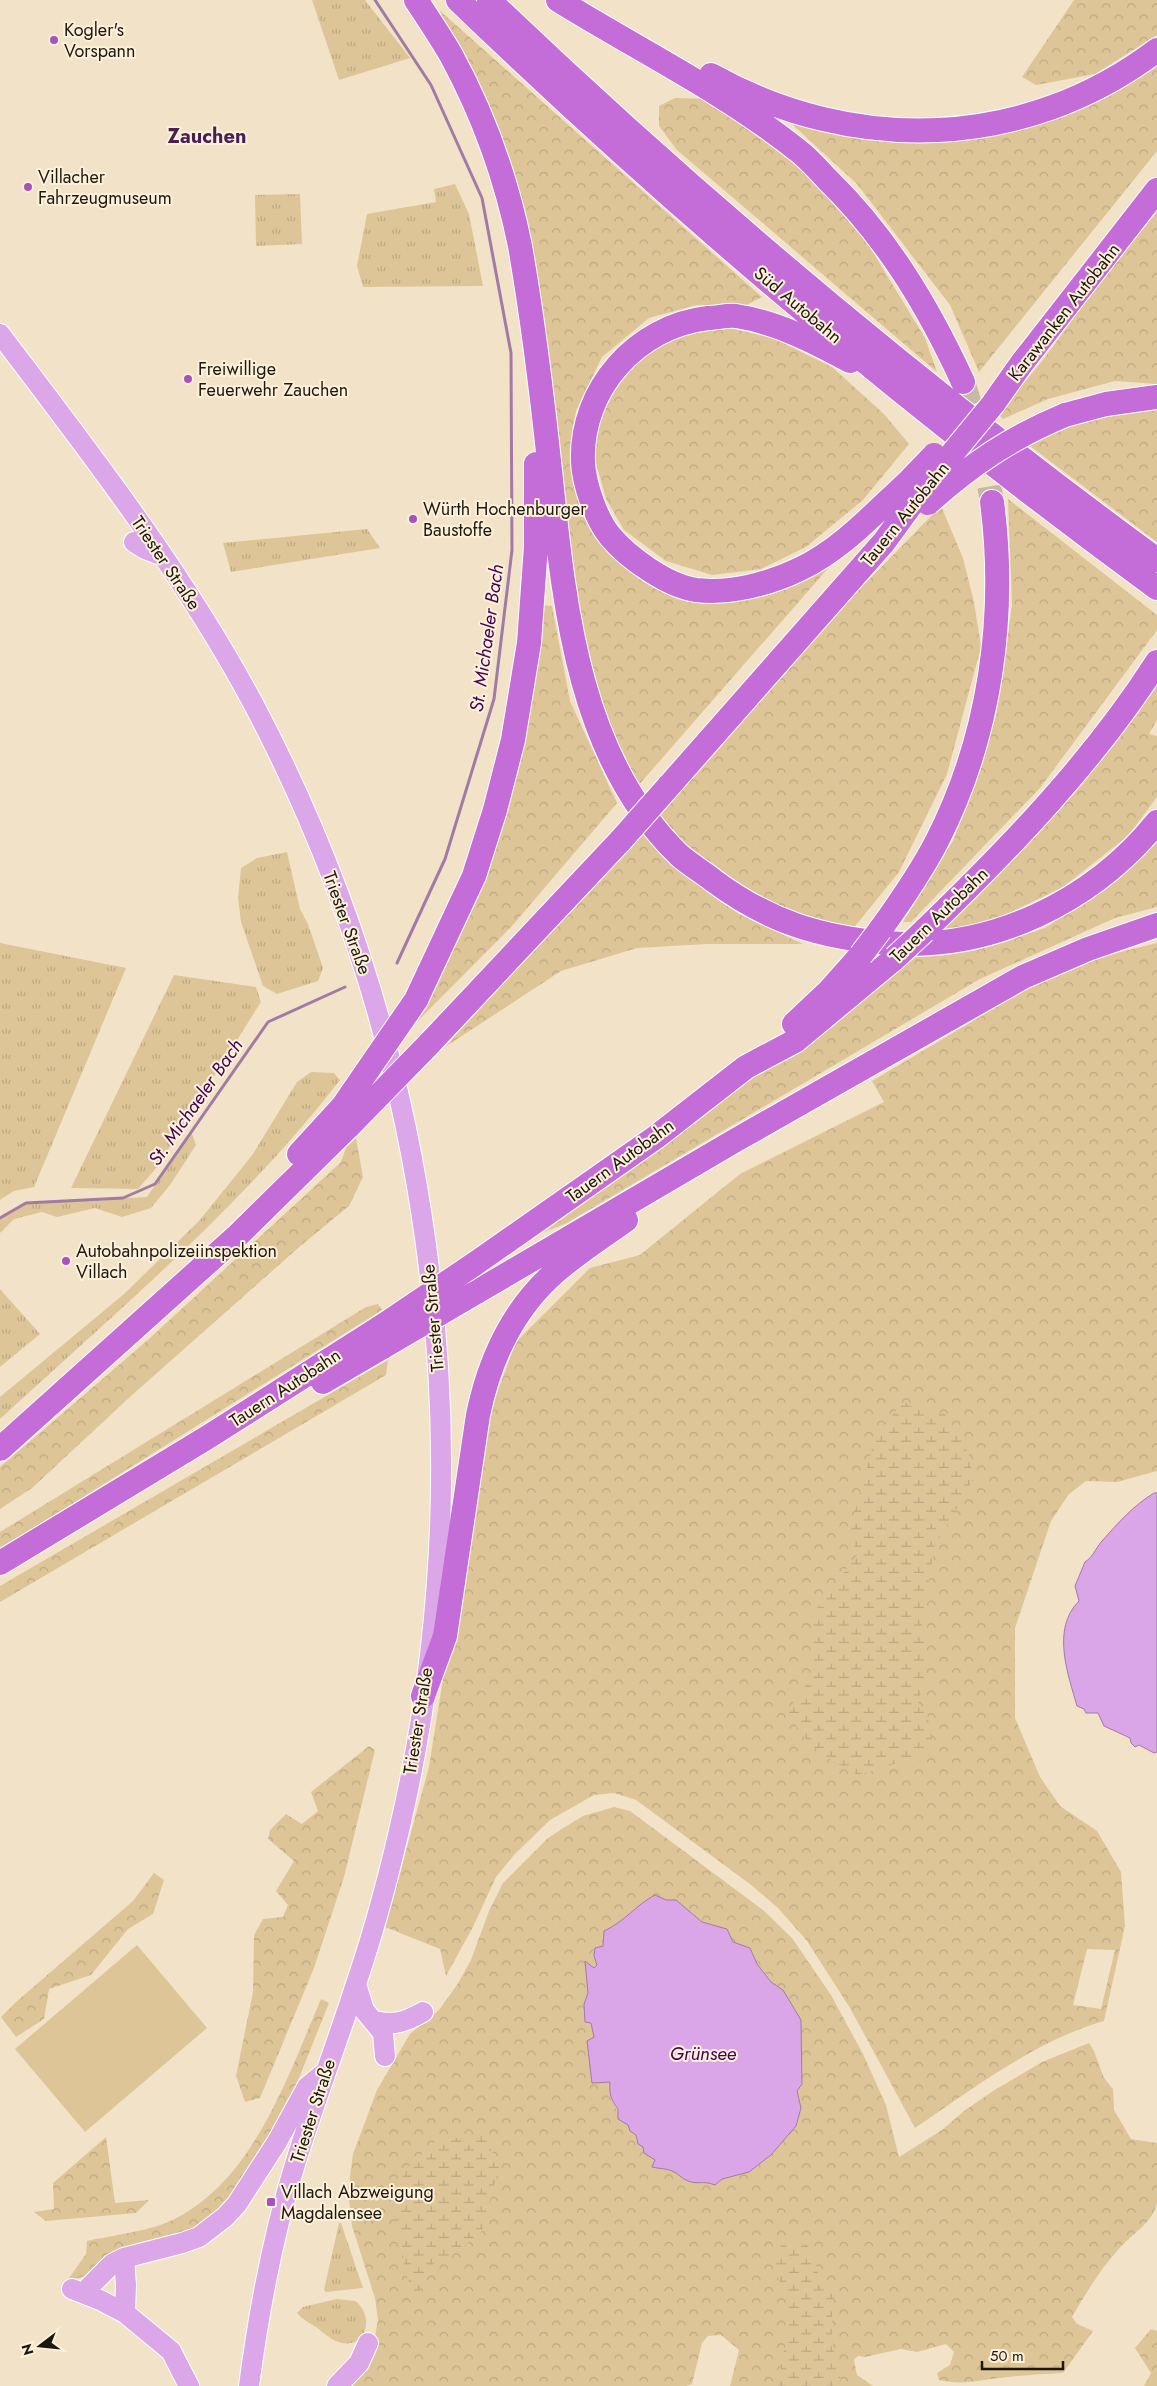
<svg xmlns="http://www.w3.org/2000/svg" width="1157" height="2386" font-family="Jost,sans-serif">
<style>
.grass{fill:url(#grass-tufts)}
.forest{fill:url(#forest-crowns);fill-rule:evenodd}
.wetland{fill:url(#wetland-marsh)}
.pitch{fill:#ddc597}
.water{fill:#daa6e7;stroke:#a17ba6}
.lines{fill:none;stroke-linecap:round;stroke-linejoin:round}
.stream{stroke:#a17ba6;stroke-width:3}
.motorway-tunnel{stroke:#c7baa3;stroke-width:24;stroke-dasharray:24 12;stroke-linecap:butt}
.primary-casing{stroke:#fff;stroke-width:22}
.motorway-casing{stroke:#fff;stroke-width:26}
.primary{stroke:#dca7e8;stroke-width:20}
.motorway{stroke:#c46dd9;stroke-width:24}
.motorway-bridge-casing{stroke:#fff;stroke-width:26;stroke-linecap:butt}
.motorway-bridge{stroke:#c46dd9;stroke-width:24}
.poi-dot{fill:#a951bd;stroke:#fdf1db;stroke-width:2}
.labels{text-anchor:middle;stroke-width:4;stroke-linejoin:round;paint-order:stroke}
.poi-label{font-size:18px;fill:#1d180e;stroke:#fdf1db;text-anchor:start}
.street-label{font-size:18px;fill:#1d180e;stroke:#fdf1db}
.water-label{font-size:19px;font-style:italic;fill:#450153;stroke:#fdf1db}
.quarter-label{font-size:20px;font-weight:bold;fill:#491e53;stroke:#fdf1db}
</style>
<defs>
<pattern id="grass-tufts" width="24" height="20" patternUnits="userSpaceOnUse" patternTransform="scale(1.25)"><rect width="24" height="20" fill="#ddc597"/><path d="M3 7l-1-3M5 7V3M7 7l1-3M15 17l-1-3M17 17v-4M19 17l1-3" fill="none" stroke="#bda881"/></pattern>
<pattern id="forest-crowns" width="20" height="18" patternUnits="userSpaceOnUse" patternTransform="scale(1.25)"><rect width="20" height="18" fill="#ddc597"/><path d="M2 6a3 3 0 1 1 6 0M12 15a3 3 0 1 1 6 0" fill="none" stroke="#bda881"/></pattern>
<pattern id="wetland-marsh" width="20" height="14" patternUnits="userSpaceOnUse" patternTransform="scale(1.25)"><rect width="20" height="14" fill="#ddc597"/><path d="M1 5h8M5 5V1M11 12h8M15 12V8" fill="none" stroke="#bda881"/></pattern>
</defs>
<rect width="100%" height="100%" fill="#f2e3c8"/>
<path class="grass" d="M312 0H365L410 58 339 80Z
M455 184 469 214 483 286 363 287 357 266 367 214 436 202 434 189Z
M300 194 302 244 256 246 255 195Z
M367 529 380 548 231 572 223 543Z
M287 852 300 909 308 924 323 968 318 981 277 994 263 986 241 922 238 898 241 868 257 858Z
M0 943 126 968 34 1187 14 1191 0 1200Z
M174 975 256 987 261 1002 157 1167 138 1189 71 1188Z
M311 1072 334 1073 340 1080C242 1207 117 1311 0 1419V1397L124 1294 199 1221 253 1154 297 1082Z
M191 1131 196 1145 170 1185 151 1208 122 1217 95 1208 57 1217 42 1212 14 1219 0 1233V1218L27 1203 147 1197Z
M0 1289 40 1334 0 1367Z
M339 2223H341L363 2288 326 2292 324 2290Z
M337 2299 355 2301C374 2314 368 2348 342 2343 332 2341 324 2333 316 2327 309 2323 302 2319 297 2313L303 2307Z"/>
<path class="forest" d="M1074 0H1157V35L1095 74 1036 85 1022 77Z
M439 10 762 297 743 307 697 305 649 318 602 357 576 411 570 462 581 506 608 548 715 599 837 558 637 787 610 733 590 667 569 583 531 251 464 56Z
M1157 63V151L979 372 950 305 857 184 792 124 882 141 968 137Z
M675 98 709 99 798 163 868 244 925 338 937 372 677 150 659 126V106Z
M1157 205V384L1115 381 1048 399 1003 419 998 414 1043 360Z
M720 326 773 338 832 367 884 414 909 444 863 500 806 547 761 569 712 575 666 561 624 530 606 499 594 456 601 409 620 373 647 348 687 329Z
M1157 408V542L1026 443 1075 421Z
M1008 499 1157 615V630L1040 788 911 922H903L954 839 996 716 1012 605Z
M941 506 963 558 974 602 981 647 947 774 899 872 852 930 774 908 703 862 657 815 854 595Z
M542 605 552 606 570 701 617 803 512 926 408 1031 482 881Z
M1157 670V720L1149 734 1157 736V797L1128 836 1063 887 997 919 938 932Z
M642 832 682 873 739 914 803 944H708L637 948 561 971 445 1047Z
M1157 841V907L1115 918 980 979 565 1224 544 1232 911 958 977 950 1045 928 1119 879Z
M1157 943V1471L1117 1482 1086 1481 1069 1494 1051 1521 1015 1628V1718L1040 1777 1060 1806 1097 1831 1121 1872 1125 1926 1104 2021C1035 2041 974 2088 915 2128L850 2008 807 1941 778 1908 750 1884 636 1800 614 1793 594 1795 550 1820 515 1854 496 1877 473 1927 446 1976 440 1949 385 1927 429 1767 482 1433 516 1342 590 1268 640 1255 740 1174 884 1102 872 1081 1067 965ZM1087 1949 1115 1950 1101 2009 1073 2005Z
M356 1138 363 1177 349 1206 298 1248 131 1396 32 1488 0 1509V1467L149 1339 341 1162 346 1148Z
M378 1304 382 1310 0 1549V1532L366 1307Z
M388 1360 386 1375 0 1602V1586Z
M369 1746 375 1750 344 1877 314 1968 260 2098 245 2102 236 2076 253 1992 254 1935 263 1919 283 1917 288 1905 276 1891 294 1861 268 1839 270 1830 286 1814 302 1824 318 1811 311 1792Z
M614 1807 630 1811 763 1910 792 1938 831 1995 863 2054 886 2105 899 2157 942 2130 964 2111 993 2091 1042 2062 1089 2043 1094 2051 1104 2078 1113 2089 1114 2110 1131 2139 1157 2143V2203C1153 2223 1130 2235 1118 2250 1100 2269 1085 2295 1072 2317L1077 2324 1093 2331 1063 2373C1045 2374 1027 2375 1008 2377 983 2379 964 2386 939 2380L937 2373 950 2365 954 2352 946 2344 917 2352 901 2349 865 2357 858 2356 854 2360 857 2375 873 2386H730L739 2350 721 2335 708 2336 702 2343 692 2384 686 2386H343L372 2352 378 2320 375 2298 352 2226 348 2191 353 2154 377 2090 410 2034 439 2010 457 1985 471 1960 489 1911 503 1883 548 1838 565 1827 583 1816ZM666 1900H676L702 1922 727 1929 733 1942 750 1948 757 1964 771 1982 783 1990 801 2020 802 2084 797 2091 801 2108 796 2126 789 2134 771 2155 749 2172 722 2179 715 2185C702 2180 699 2185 688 2181 682 2179 678 2173 672 2171 666 2168 659 2169 653 2166L656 2160 644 2153 643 2147 638 2144 636 2135C631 2131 616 2109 613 2102 610 2097 611 2088 610 2082H592L595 2037 591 2023 585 2021 584 2004 588 1993 585 1961 594 1968 597 1965 594 1956 595 1949 603 1946 604 1931 617 1926 627 1917Z
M154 1873 164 1880 153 1914 128 1929 91 1975 49 1989 44 2019 16 2037 1 2017 16 2002 133 1901Z
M321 1999 329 2003 287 2108 222 2208 199 2228 86 2276 67 2281 86 2254 87 2241C109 2236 148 2231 168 2222 252 2185 287 2078 321 1999Z
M106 2137 115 2203 149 2200 136 2213 46 2221 34 2212 54 2209 53 2183Z
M1151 2329 1157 2331V2386H1144L1151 2373 1135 2348Z"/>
<path class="wetland" d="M904 1402 945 1414 969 1454 973 1479 934 1548 922 1625 927 1670 918 1704 926 1709 932 1738 917 1763 894 1764 858 1775C825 1757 804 1746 788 1710L816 1672 811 1616 857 1555 850 1529 876 1434Z
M483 2132 499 2167 482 2231 448 2259 434 2263 418 2295 405 2276 402 2246 392 2208 404 2172 433 2143Z
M786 2240 807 2245 814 2256 818 2274 834 2297C829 2328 832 2350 841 2380L832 2386H778L783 2354 790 2332 786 2298 771 2258Z"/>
<path class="pitch" d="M137 1945 207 2028 85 2132 15 2049Z"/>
<path class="water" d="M1154 1493H1157V1752L1154 1753 1139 1745 1135 1747 1131 1743 1130 1738 1104 1726 1098 1713H1086L1084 1709 1077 1706C1068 1674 1051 1629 1079 1601L1075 1586 1085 1562C1094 1556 1095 1549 1102 1541 1118 1523 1134 1505 1154 1493Z
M655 1895 666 1900H676L702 1922 727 1929 733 1942 750 1948 757 1964 771 1982 783 1990 801 2020 802 2084 797 2091 801 2108 796 2126 789 2134 771 2155 749 2172 722 2179 715 2185C702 2180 699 2185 688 2181 682 2179 678 2173 672 2171 666 2168 659 2169 652 2167L655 2160 644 2153 643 2147 638 2144 636 2135 630 2131 628 2125 618 2119V2109C611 2100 609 2094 610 2082L592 2083 587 2041 594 2037 591 2023 585 2022 584 2004 588 1993 585 1961 594 1968 597 1965 594 1956 595 1948 603 1946 604 1931C624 1922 636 1905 655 1895Z"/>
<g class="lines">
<path class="stream" d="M375 0 431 85 482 198 511 353 512 550 494 699 445 859 397 963
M0 1218 26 1203 123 1198 155 1184 268 1022 345 987"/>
<path class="motorway-tunnel" d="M963 382 981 439 992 502"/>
<defs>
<path id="primary" d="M0 334C90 453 183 572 254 705 430 1039 485 1435 405 1804 392 1864 376 1925 356 1984 337 2043 315 2101 296 2161 273 2234 259 2310 249 2386
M134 542 145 549 163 556
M356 1984 364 2010 383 2033 385 2056
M374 2021C394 2026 405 2022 423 2012
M124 2258 126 2285 125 2313 171 2351 189 2386
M89 2287 112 2264 124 2258 182 2243 199 2237 225 2217 237 2204 277 2142 307 2087 324 2073
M72 2289 100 2300 125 2313
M337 2386 359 2363 368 2343"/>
<path id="motorway" d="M416 0C428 18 440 36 451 55 483 114 507 181 520 246 533 320 542 395 550 470 564 602 577 756 679 855 689 864 703 872 714 881 769 922 822 938 889 943 992 951 1093 901 1157 822
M458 0C677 211 911 408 1157 588
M489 0C699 201 923 388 1157 560
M558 0C637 49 723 91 796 149 807 157 817 168 826 178 886 236 928 306 963 382
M711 75C854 155 1025 150 1157 50
M850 361C815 342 776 322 736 316 727 315 717 318 708 318 637 326 580 389 583 462 584 484 596 519 610 536 628 558 668 586 696 590 730 594 769 584 800 569 842 549 874 513 908 482
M993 404 1022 363 1157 190
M1065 415 1106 404 1157 397
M668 787 884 542 919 494
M880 930C901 901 921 872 937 841 990 737 1007 616 992 502
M924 931C1009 849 1093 762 1157 662
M416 1000 474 876 495 810 513 740 529 643 536 546V464
M794 1024 829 991 861 955
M429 1044 621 840
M299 1154 343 1106
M473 1265 656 1137 746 1067 795 1041 895 958
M475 1293 736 1140 1023 977 1088 949 1157 925
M323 1382 383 1347
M0 1449 236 1237 349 1126
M0 1563 208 1437 381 1327
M423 1696 445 1636 478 1415C489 1362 510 1313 552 1275 574 1255 601 1238 626 1220"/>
</defs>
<use href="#primary" class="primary-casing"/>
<use href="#motorway" class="motorway-casing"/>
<use href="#primary" class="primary"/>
<use href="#motorway" class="motorway"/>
<defs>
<path id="motorway-bridge" d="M908 482 934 455
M919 494 993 404
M928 503C972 464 1010 438 1065 415
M621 840 668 787
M861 955 880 930
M895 958 924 931
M343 1106 416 1000
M349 1126 429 1044
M381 1327 473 1265
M383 1347 475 1293"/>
</defs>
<use href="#motorway-bridge" class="motorway-bridge-casing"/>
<use href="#motorway-bridge" class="motorway-bridge"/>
</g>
<g class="poi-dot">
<circle cx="54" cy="40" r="5"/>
<circle cx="28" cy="187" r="5"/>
<circle cx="188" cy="379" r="5"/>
<circle cx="413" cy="519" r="5"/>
<circle cx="66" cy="1261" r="5"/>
<rect x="266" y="2197" width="10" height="10" rx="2.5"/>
</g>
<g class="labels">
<g class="poi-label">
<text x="64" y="36">Kogler's<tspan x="64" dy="21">Vorspann</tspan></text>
<text x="38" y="183">Villacher<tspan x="38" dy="21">Fahrzeugmuseum</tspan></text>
<text x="198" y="375">Freiwillige<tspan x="198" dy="21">Feuerwehr Zauchen</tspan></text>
<text x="423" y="515">Würth Hochenburger<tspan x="423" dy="21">Baustoffe</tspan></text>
<text x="76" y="1257">Autobahnpolizeiinspektion<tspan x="76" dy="21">Villach</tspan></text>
<text x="281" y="2198">Villach Abzweigung<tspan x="281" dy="21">Magdalensee</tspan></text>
</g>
<g class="street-label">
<text transform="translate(798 305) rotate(40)" y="6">Süd Autobahn</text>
<text transform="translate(1064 312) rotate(-52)" y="6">Karawanken Autobahn</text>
<text transform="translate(905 514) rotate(-51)" y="6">Tauern Autobahn</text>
<text transform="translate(166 563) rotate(56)" y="6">Triester Straße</text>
<text transform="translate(939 915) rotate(-44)" y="6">Tauern Autobahn</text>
<text transform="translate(347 923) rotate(70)" y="6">Triester Straße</text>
<text transform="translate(620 1161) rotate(-36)" y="6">Tauern Autobahn</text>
<text transform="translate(433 1318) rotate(-95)" y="6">Triester Straße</text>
<text transform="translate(285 1388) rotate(-33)" y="6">Tauern Autobahn</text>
<text transform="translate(418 1721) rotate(-81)" y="6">Triester Straße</text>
<text transform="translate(313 2111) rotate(-72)" y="6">Triester Straße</text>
</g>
<g class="water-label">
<text transform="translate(486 638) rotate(-82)" y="7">St. Michaeler Bach</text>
<text transform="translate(195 1102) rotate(-55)" y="7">St. Michaeler Bach</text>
<text x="703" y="2060">Grünsee</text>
</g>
<g class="quarter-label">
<text x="207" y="143">Zauchen</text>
</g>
</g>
<g transform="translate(40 2346) rotate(254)" stroke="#fdf1db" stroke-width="4" paint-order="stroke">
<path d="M0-4L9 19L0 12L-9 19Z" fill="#1d180e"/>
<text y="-8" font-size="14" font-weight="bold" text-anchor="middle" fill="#1d180e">N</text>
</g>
<path d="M982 2361v8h81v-8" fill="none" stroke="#1d180e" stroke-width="2.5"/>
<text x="990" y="2361" font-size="15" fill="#1d180e" stroke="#fdf1db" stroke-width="4" paint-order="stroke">50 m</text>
</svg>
